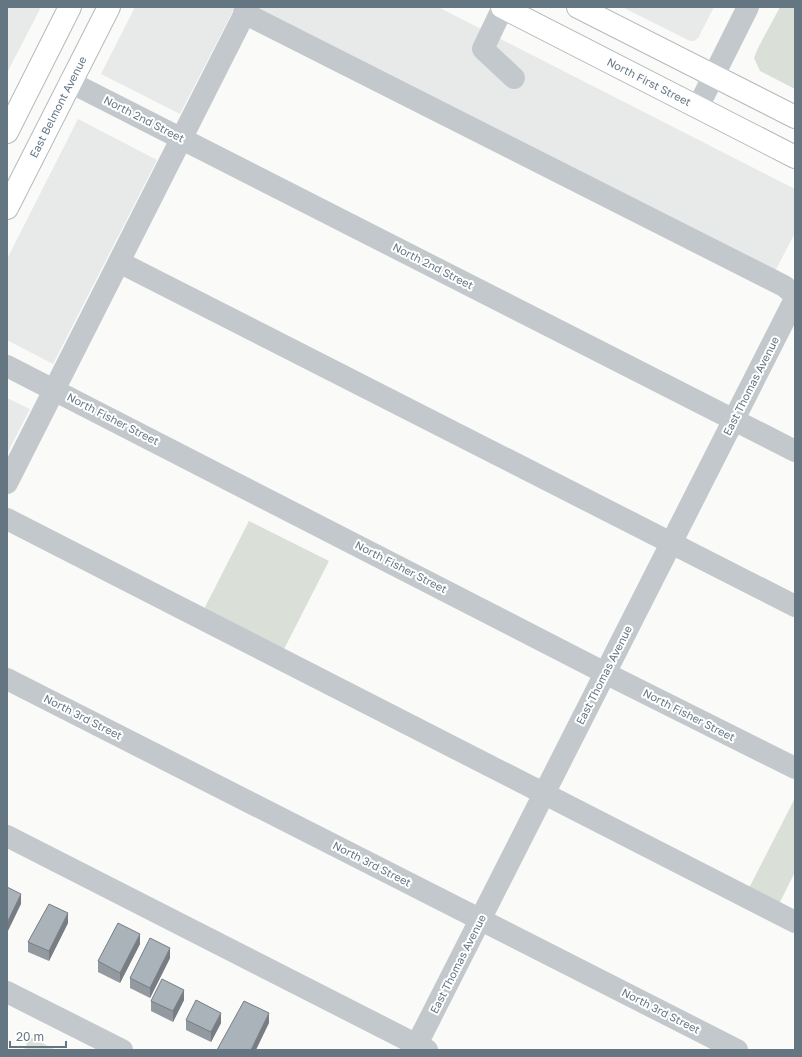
<svg xmlns="http://www.w3.org/2000/svg" width="802" height="1057" font-family="'Golos Text',sans-serif">
<style>
.built{fill:#e8e9e9}
.green{fill:#dadfd7}
.lines{fill:none;stroke-linecap:round;stroke-linejoin:round}
.major-casing{stroke:#b5babe;stroke-width:24}
.minor{stroke:#c3c8cc;stroke-width:22}
.major{stroke:#fff;stroke-width:22}
.wall{fill:#929a9f}
.shaded-wall{fill:#777d82}
.building{fill:#aab3b9;stroke:#777d82}
.labels{text-anchor:middle;stroke-width:4;stroke-linejoin:round;paint-order:stroke}
.street-label{font-size:11px;fill:#657683;stroke:#fff}
</style>
<rect width="100%" height="100%" fill="#fafaf8"/>
<path class="built" d="M7 7H41L7 73Z
M135 7H235L180 114 101 74Z
M254 7H438L795 189V233L772 277Z
M622 7H714L698 38 694 41H690Z
M78 119 157 160 53 364 7 340V259Z
M7 398 30 409 7 454Z"/>
<path class="green" d="M780 7H795V89L760 71 754 58 758 48Z
M249 521 329 561 281 655 201 615Z
M795 798V872L777 908 747 892Z
M30 1037 56 1050H24Z"/>
<g class="lines">
<defs>
<path id="major" d="M502 7 795 157
M578 7 795 117
M7 132 70 7
M7 208 109 7"/>
</defs>
<use href="#major" class="major-casing"/>
<path class="minor" d="M503 7 483 49 514 78
M244 13 784 286 795 295
M70 82 795 451
M698 107 748 7
M119 262 795 606
M7 366 605 673 795 768
M7 483 248 7
M7 519 795 922
M7 679 737 1050
M7 836 427 1050
M7 992 122 1050
M414 1050 795 299"/>
<use href="#major" class="major"/>
</g>
<path class="wall" d="M68 923 49 961 28 952V942Z
M140 944 120 983 98 972V961Z
M170 958 150 998 130 988V978Z
M184 1000 173 1022 151 1011V1001Z
M186 1020 221 1023 211 1042 186 1030Z"/>
<path class="shaded-wall" d="M21 894V904L7 933V923Z
M68 913V923L49 961V951Z
M140 934V944L120 983V973Z
M170 948V958L150 998V988Z
M184 990V1000L173 1022V1011Z
M221 1013V1023L211 1042V1032Z
M269 1013V1023L256 1050H251Z"/>
<path class="building" d="M7 887 21 894 7 923Z
M49 904 68 913 49 951 28 942Z
M118 923 140 934 120 973 98 961Z
M150 938 170 948 150 988 130 978Z
M162 979 184 990 173 1011 151 1001Z
M196 1000 221 1013 211 1032 186 1020Z
M244 1001 269 1013 251 1050H217Z"/>
<g class="labels">
<g class="street-label">
<text transform="translate(649 82) rotate(27)" y="4">North First Street</text>
<text transform="translate(58 107) rotate(-63)" y="4">East Belmont Avenue</text>
<text transform="translate(144 119) rotate(27)" y="4">North 2nd Street</text>
<text transform="translate(433 266) rotate(27)" y="4">North 2nd Street</text>
<text transform="translate(751 386) rotate(-63)" y="4">East Thomas Avenue</text>
<text transform="translate(113 419) rotate(27)" y="4">North Fisher Street</text>
<text transform="translate(401 567) rotate(27)" y="4">North Fisher Street</text>
<text transform="translate(604 675) rotate(-63)" y="4">East Thomas Avenue</text>
<text transform="translate(689 715) rotate(27)" y="4">North Fisher Street</text>
<text transform="translate(83 717) rotate(27)" y="4">North 3rd Street</text>
<text transform="translate(372 864) rotate(27)" y="4">North 3rd Street</text>
<text transform="translate(458 964) rotate(-63)" y="4">East Thomas Avenue</text>
<text transform="translate(661 1011) rotate(27)" y="4">North 3rd Street</text>
</g>
</g>
<rect width="802" height="1057" fill="none" stroke="#657683" stroke-width="16"/>
<path d="M10 1041v6h56v-6" fill="none" stroke="#657683" stroke-width="2"/>
<text x="16" y="1041" font-size="12" fill="#657683" stroke="#ffffff" stroke-width="3" paint-order="stroke">20 m</text>
</svg>
